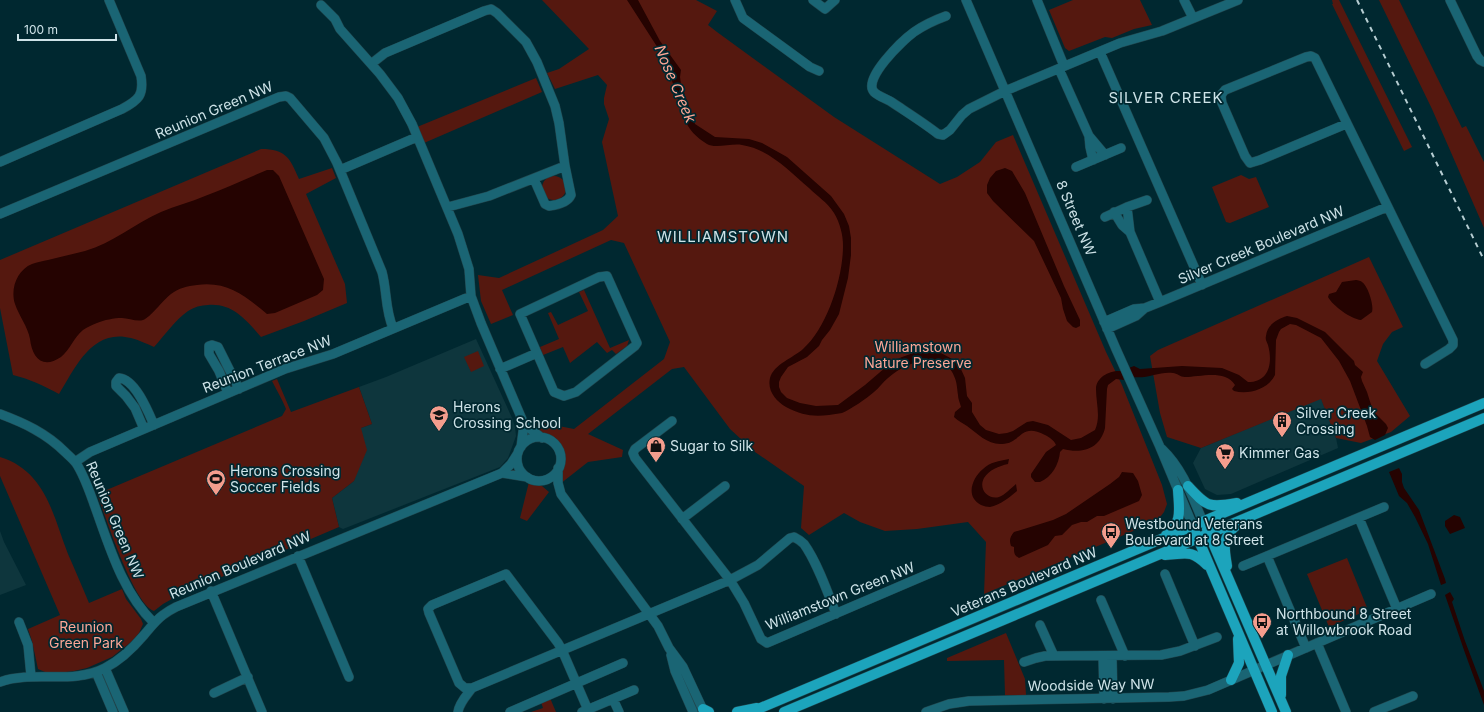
<svg xmlns="http://www.w3.org/2000/svg" width="1484" height="712" font-family="Inter,sans-serif">
<style>
.built{fill:#0e363d}
.green{fill:#55180f}
.water{fill:#250301}
.lines{fill:none;stroke-linecap:round;stroke-linejoin:round}
.minor-casing{stroke:#21464d;stroke-width:10}
.major-casing{stroke:#21464d;stroke-width:11}
.minor{stroke:#1a6574;stroke-width:9}
.major{stroke:#1ca4bc;stroke-width:10}
.rail{stroke:#b6cdd2;stroke-width:2;stroke-dasharray:5 5;stroke-linecap:butt}
.labels{text-anchor:middle;stroke-width:3.5;stroke-linejoin:round;paint-order:stroke}
.street-label{font-size:14px;fill:#cee3e8;stroke:#002830}
.park-label{font-size:14px;fill:#fda696;stroke:#002830}
.poi-label{font-size:14px;fill:#cee3e8;stroke:#002830;text-anchor:start}
.water-label{font-size:15px;font-style:italic;fill:#fda695;stroke:#002830}
.neighbourhood-label{font-size:15px;letter-spacing:1px;fill:#cee3e8;stroke:#002830}
</style>
<rect width="100%" height="100%" fill="#002830"/>
<path class="built" d="M476 339 512 418 515 427 516 436 508 458 500 467 343 529 339 527 332 498 354 481 361 428 372 424 359 387 386 377Z
M1321 398 1336 438 1338 448 1231 494 1217 495 1205 489 1193 463 1201 448Z
M0 531 4 542 26 585 0 595Z"/>
<path class="green" d="M542 0H696L717 11 708 25 717 32 834 117 940 184 957 177 980 162 996 142 1013 135 1106 352 1122 385 1162 485 1167 504 1164 512 1157 521 984 594 986 542 968 522 917 529 885 531 860 522 844 513 809 535 801 528 804 486 755 452 730 429 684 367 672 369 588 434 623 450 622 457 588 462 560 484C560 474 564 464 563 455 560 434 537 437 528 420L574 429 664 359 670 342 624 243 611 240 502 290 513 315 491 324 481 301 478 275 499 278 603 230 618 216 602 142 609 119 604 104V98L607 85 598 75 555 89 547 73 559 69 589 49Z
M1073 0H1140L1152 25 1134 29 1112 38 1105 37 1069 51 1065 48 1049 10Z
M1332 0H1339L1412 147 1404 151 1332 4H1333Z
M1379 0H1399L1462 128 1466 126 1484 162V228L1432 109Z
M536 78 542 92 424 143 417 127Z
M261 149C286 149 290 158 299 179L332 168 336 178 306 194 345 284 347 303 304 321 261 337C246 320 233 303 208 305 201 305 194 307 188 311 175 320 165 335 154 347 147 344 139 340 131 338 92 328 75 368 59 394 44 386 30 379 13 375L0 308V260Z
M1241 175 1249 179 1256 177 1269 207 1230 223 1226 222 1212 187Z
M542 188a12 12 0 1 1 24 0a12 12 0 1 1-24 0Z
M1369 257 1403 327 1392 332 1383 344 1377 361 1410 416 1391 432 1361 443 1336 438 1321 399 1201 448 1167 437 1160 413 1150 356 1158 350Z
M584 290 610 348 629 340 627 346 616 354 612 350 607 353 597 342 570 363 563 347 543 355 540 347 559 339 548 313 551 312 558 325 588 311 579 292Z
M478 351 484 366 471 372 464 357Z
M277 379 291 412 359 387 372 424 361 428 367 450 354 481 332 498 339 527 179 595 163 604 154 611C134 605 105 515 97 494L282 416 286 409C282 399 277 391 272 381Z
M0 457C46 471 53 516 68 554 75 570 82 586 89 603L122 589 126 599 141 619 143 624 139 633 131 642 112 657 87 668 74 671 58 673 45 672 38 669 32 641 28 629 60 615 0 476Z
M529 482 542 486 549 492 527 521 520 518Z
M1347 558 1368 610 1329 627 1307 574Z
M1006 633 1025 679 1026 695H1005L1004 660 947 661V658Z
M550 698 556 712H531L543 708 541 702Z"/>
<path class="water" d="M627 0H638L660 41 681 70 680 77 681 84 695 124 715 137 749 139 762 143 787 157 831 196 844 214 849 226 851 238V255L848 278 839 314 830 330 822 340 819 346 807 357 788 367 781 377 779 382V387L781 392 787 398 800 403 816 406 838 405 865 385 893 361 902 357 919 351 939 352 956 361 960 367 965 378 967 396 972 403V412L980 425 986 430 999 434 1007 433 1013 431 1027 422 1033 421 1048 425 1071 440 1081 438 1095 430C1101 417 1096 403 1096 389 1096 377 1110 370 1121 371L1124 380 1116 379 1108 385 1107 389 1105 428C1100 449 1082 454 1063 449L1060 452C1059 464 1052 477 1040 482H1035L1031 477V474L1046 452 1056 445C1054 440 1049 437 1045 435 1020 422 1022 443 1002 444 988 445 978 434 967 426 963 423 958 421 954 417L955 412 961 407C960 403 958 399 958 395 957 388 957 382 954 376 952 370 947 365 941 363 923 356 901 366 888 378 883 382 879 388 874 392 867 398 850 410 842 413 838 414 833 414 829 415 812 417 802 415 786 407 776 401 767 391 770 378 774 364 793 358 803 349 827 328 843 278 843 246 843 235 840 223 834 213 827 202 817 196 809 188 789 171 769 149 742 145 732 143 715 149 707 144 697 138 688 129 684 118L665 59Z
M1005 168 1012 171 1025 193 1064 286 1080 320V326L1076 328 1073 327 1067 321 1063 309 1061 298 1034 241 993 201 987 193V185L990 178 996 171Z
M267 170H273L279 176 317 263 324 279 323 290 317 295 275 313 267 314C245 296 228 281 197 285 187 286 179 288 171 294 163 300 150 318 143 320 137 322 128 318 122 318 114 318 104 320 97 323 92 325 87 327 83 330 74 337 70 350 61 357 42 370 32 357 30 339 28 327 19 316 15 304 10 289 17 270 32 264 37 262 43 261 48 260 60 257 73 254 85 251 113 243 134 224 161 212 175 206 191 202 205 196 226 188 246 179 267 170Z
M1356 280C1358 280 1361 281 1362 282 1368 286 1374 305 1372 312L1361 320C1351 319 1333 306 1328 297L1329 294 1336 292 1342 282Z
M1287 316 1297 318 1325 332 1354 361 1355 365 1363 372 1361 377 1362 381 1367 392 1373 411 1386 424 1388 428 1385 435 1375 440 1370 437 1367 426 1350 381 1339 361 1321 338 1296 325 1290 324 1281 329 1279 332 1276 340 1275 375C1268 389 1249 395 1234 391L1232 389 1235 385C1225 369 1200 377 1185 377 1180 377 1177 373 1173 373 1160 371 1148 379 1133 377L1129 368 1134 366 1140 369 1182 366 1222 368 1239 375 1248 382C1269 382 1273 363 1268 345 1267 342 1265 340 1266 336 1267 325 1277 319 1287 316Z
M1009 459 1008 464C999 466 989 470 984 478 978 489 988 500 999 497 1005 495 1011 488 1016 484L1017 491C1010 497 1000 505 990 507 987 507 984 506 981 505 965 497 972 478 983 469 990 462 999 461 1009 459Z
M1399 468 1402 474V482L1404 488 1419 510 1445 579 1446 583 1441 585 1428 544 1415 517 1407 503 1399 496 1389 472Z
M1122 472 1133 473 1138 481 1142 495 1139 501 1104 516H1097L1087 522H1081L1072 525 1062 535 1055 536 1048 545 1019 558C1014 555 1014 553 1014 547L1011 546C1009 540 1010 537 1014 532L1053 520 1066 514 1110 484 1119 477Z
M1454 515 1460 517 1465 528 1450 534 1445 526V521Z
M1450 592 1454 599 1452 602 1465 641 1484 691V705L1465 653 1445 595Z"/>
<g class="lines">
<defs>
<path id="minor" d="M735 0 743 18 810 67 819 71
M813 0 825 9 835 0
M966 0 1116 349 1160 447 1193 526
M1037 0 1064 66
M1184 0 1193 18
M1450 0 1477 56 1480 60 1484 62
M321 5 335 19 340 29 380 74 398 98 412 124 458 234 469 269 471 296 481 323 524 424 542 438
M946 16C935 20 924 25 914 32 903 40 862 79 874 92 879 97 888 99 893 103 908 113 924 123 938 134L943 135 950 130 962 115 969 109 1005 91 1120 43 1162 31 1238 0
M1100 52 1202 285
M371 64 385 53 484 11 491 9 497 13 526 42 537 62 555 106 559 123 565 166 489 196 448 207
M1059 69 1089 136 1090 147 1093 160
M1346 124 1260 160 1250 163 1245 156 1222 103C1221 97 1220 95 1225 90L1306 57 1311 56 1315 58 1453 340V345L1449 349 1425 364
M1089 136 1105 155
M0 162 122 109C139 100 144 95 141 76L109 0
M1076 167 1121 148
M340 170 417 137
M534 179 545 204 549 206C557 205 568 202 571 195L565 166
M1127 207 1130 232 1160 302
M1114 212 1122 225 1130 232
M0 214 279 97 286 96 290 98 324 138 337 163 382 272C387 290 385 310 393 328
M1105 217 1127 207 1147 200
M607 276 637 343 635 346 576 392 564 396 554 392 520 314 599 277Z
M1104 322 1134 309 1145 308 1160 302 1387 207
M1107 329 1136 316 1145 308
M500 369 537 353
M228 393 219 371 209 354V346L212 345 218 347 239 389
M0 414C24 423 46 433 65 452 68 455 73 459 76 463 84 475 89 490 94 504 109 545 122 592 154 623
M672 421 635 449 633 453 635 458 730 580 744 603 761 639 767 643 940 569
M144 429 135 408 126 396 116 386V382L119 378C135 379 148 411 154 425
M517 459a22 22 0 1 1 44 0a22 22 0 1 1-44 0Z
M521 447 524 424
M1162 449C1183 469 1192 496 1203 522
M75 462 90 452 285 369 333 354 471 296
M558 468V483L561 494 658 626 669 648 683 667 704 712
M502 473 527 477
M1359 518 1397 609
M682 519 725 486
M298 556 349 677
M1267 556 1306 648
M1243 566 1384 507
M1165 574 1195 646
M211 591 262 712
M1101 600 1125 656
M19 622 28 645 31 676
M1040 625 1054 656
M1317 643 1346 712
M671 655 675 671 693 712
M1103 656 1104 699
M1112 656 1113 699
M1024 662 1036 658 1045 656 1161 655 1180 651 1217 637
M105 668 124 712
M96 672 113 712
M0 682C34 670 72 685 105 668 121 660 133 648 144 635 150 628 156 620 163 615 167 612 172 609 176 607L502 473 511 464 518 453
M214 693 248 677
M613 699 619 712
M588 710 562 650 558 643 506 574 432 605 428 609 429 613 459 683 465 688H472L730 580 758 565 790 538 794 537C798 539 801 541 804 544 817 562 828 593 836 614
M458 712C459 703 467 695 472 688
M510 712 623 663
M582 712 634 690
M926 712 949 704 969 701 1169 697 1184 696 1208 690 1431 594
M1374 712 1413 696"/>
<path id="major" d="M1188 486C1207 507 1209 508 1237 503
M1207 529 1286 712
M1196 534 1272 712
M1166 535C1183 523 1179 509 1178 490
M1165 555C1187 554 1190 549 1207 565
M1227 566C1224 546 1221 538 1238 524
M1231 680 1239 663 1238 639
M1281 695V676L1288 655
M703 709 709 712
M737 712 757 708
M751 712 1484 403
M784 712 1484 418"/>
</defs>
<use href="#minor" class="minor-casing"/>
<use href="#major" class="major-casing"/>
<use href="#minor" class="minor"/>
<use href="#major" class="major"/>
<path class="rail" d="M1357 0 1484 260"/>
</g>
<defs>
<symbol id="school-pin" viewBox="-11 -11 22 30"><path d="M0 17L-7.5 6A9.5 9.5 0 1 1 7.5 6Z" fill="#f49d8d" stroke="#002830"/><path d="M0-5L7-2L0 1L-7-2ZM-4 1L0 2.5L4 1V4Q0 6-4 4Z" fill="#111"/></symbol>
<symbol id="building-pin" viewBox="-11 -11 22 30"><path d="M0 17L-7.5 6A9.5 9.5 0 1 1 7.5 6Z" fill="#f49d8d" stroke="#002830"/><path d="M-4-6H4V6H1V3H-1V6H-4ZM-2.5-4.3h1.7v1.8h-1.7ZM.8-4.3h1.7v1.8H.8ZM-2.5-1h1.7V.8h-1.7ZM.8-1h1.7V.8H.8Z" fill="#111"/></symbol>
<symbol id="shop-pin" viewBox="-11 -11 22 30"><path d="M0 17L-7.5 6A9.5 9.5 0 1 1 7.5 6Z" fill="#f49d8d" stroke="#002830"/><path d="M-5-2.5h2.3a2.7 3.5 0 0 1 5.4 0H5L5.5 6h-11ZM-1.5-2.5h3a1.5 2.3 0 0 0-3 0Z" fill="#111"/></symbol>
<symbol id="supermarket-pin" viewBox="-11 -11 22 30"><path d="M0 17L-7.5 6A9.5 9.5 0 1 1 7.5 6Z" fill="#f49d8d" stroke="#002830"/><path d="M-6-5.5h2.5l.6 2H6L4.5 2H-2.5L-4.4-4H-6ZM-1.5 3.2a1.3 1.3 0 1 0 .1 0ZM3 3.2a1.3 1.3 0 1 0 .1 0Z" fill="#111"/></symbol>
<symbol id="stadium-pin" viewBox="-11 -11 22 30"><path d="M0 17L-7.5 6A9.5 9.5 0 1 1 7.5 6Z" fill="#f49d8d" stroke="#002830"/><path d="M0-5a6.5 5 0 1 0 0 10a6.5 5 0 1 0 0-10ZM-3.5-1.8h7v3.6h-7Z" fill="#111"/></symbol>
<symbol id="bus-pin" viewBox="-11 -11 22 30"><path d="M0 17L-7.5 6A9.5 9.5 0 1 1 7.5 6Z" fill="#f49d8d" stroke="#002830"/><path d="M-5-6H5V4H4V6H2V4H-2V6H-4V4H-5ZM-3.5-4V0h7V-4ZM-3.5 1.2v1.5H-2V1.2ZM2 1.2v1.5H3.5V1.2Z" fill="#111"/></symbol>
</defs>
<g fill-rule="evenodd">
<use href="#school-pin" x="428" y="404" width="22" height="30"/>
<use href="#building-pin" x="1271" y="410" width="22" height="30"/>
<use href="#shop-pin" x="645" y="435" width="22" height="30"/>
<use href="#supermarket-pin" x="1214" y="442" width="22" height="30"/>
<use href="#stadium-pin" x="205" y="468" width="22" height="30"/>
<use href="#bus-pin" x="1100" y="521" width="22" height="30"/>
<use href="#bus-pin" x="1251" y="611" width="22" height="30"/>
</g>
<g class="labels">
<g class="street-label">
<text transform="translate(214 110) rotate(-23)" y="5">Reunion Green NW</text>
<text transform="translate(1076 218) rotate(67)" y="5">8 Street NW</text>
<text transform="translate(1261 245) rotate(-23)" y="5">Silver Creek Boulevard NW</text>
<text transform="translate(267 364) rotate(-21)" y="5">Reunion Terrace NW</text>
<text transform="translate(115 520) rotate(67)" y="5">Reunion Green NW</text>
<text transform="translate(240 565) rotate(-23)" y="5">Reunion Boulevard NW</text>
<text transform="translate(1024 582) rotate(-23)" y="5">Veterans Boulevard NW</text>
<text transform="translate(840 596) rotate(-22)" y="5">Williamstown Green NW</text>
<text transform="translate(1091 685) rotate(-1)" y="5">Woodside Way NW</text>
</g>
<g class="park-label">
<text x="918" y="352">Williamstown<tspan x="918" dy="16">Nature Preserve</tspan></text>
<text x="86" y="632">Reunion<tspan x="86" dy="16">Green Park</tspan></text>
</g>
<g class="poi-label">
<text x="453" y="412">Herons<tspan x="453" dy="16">Crossing School</tspan></text>
<text x="1296" y="418">Silver Creek<tspan x="1296" dy="16">Crossing</tspan></text>
<text x="670" y="451">Sugar to Silk</text>
<text x="1239" y="458">Kimmer Gas</text>
<text x="230" y="476">Herons Crossing<tspan x="230" dy="16">Soccer Fields</tspan></text>
<text x="1125" y="529">Westbound Veterans<tspan x="1125" dy="16">Boulevard at 8 Street</tspan></text>
<text x="1276" y="619">Northbound 8 Street<tspan x="1276" dy="16">at Willowbrook Road</tspan></text>
</g>
<g class="water-label">
<text transform="translate(675 84) rotate(67)" y="5">Nose Creek</text>
</g>
<g class="neighbourhood-label">
<text x="1166" y="103">SILVER CREEK</text>
<text x="723" y="242">WILLIAMSTOWN</text>
</g>
</g>
<path d="M18 34v6h98v-6" fill="none" stroke="#cee3e8" stroke-width="2"/>
<text x="24" y="34" font-size="12" fill="#cee3e8" stroke="#002830" stroke-width="3" paint-order="stroke">100 m</text>
</svg>
